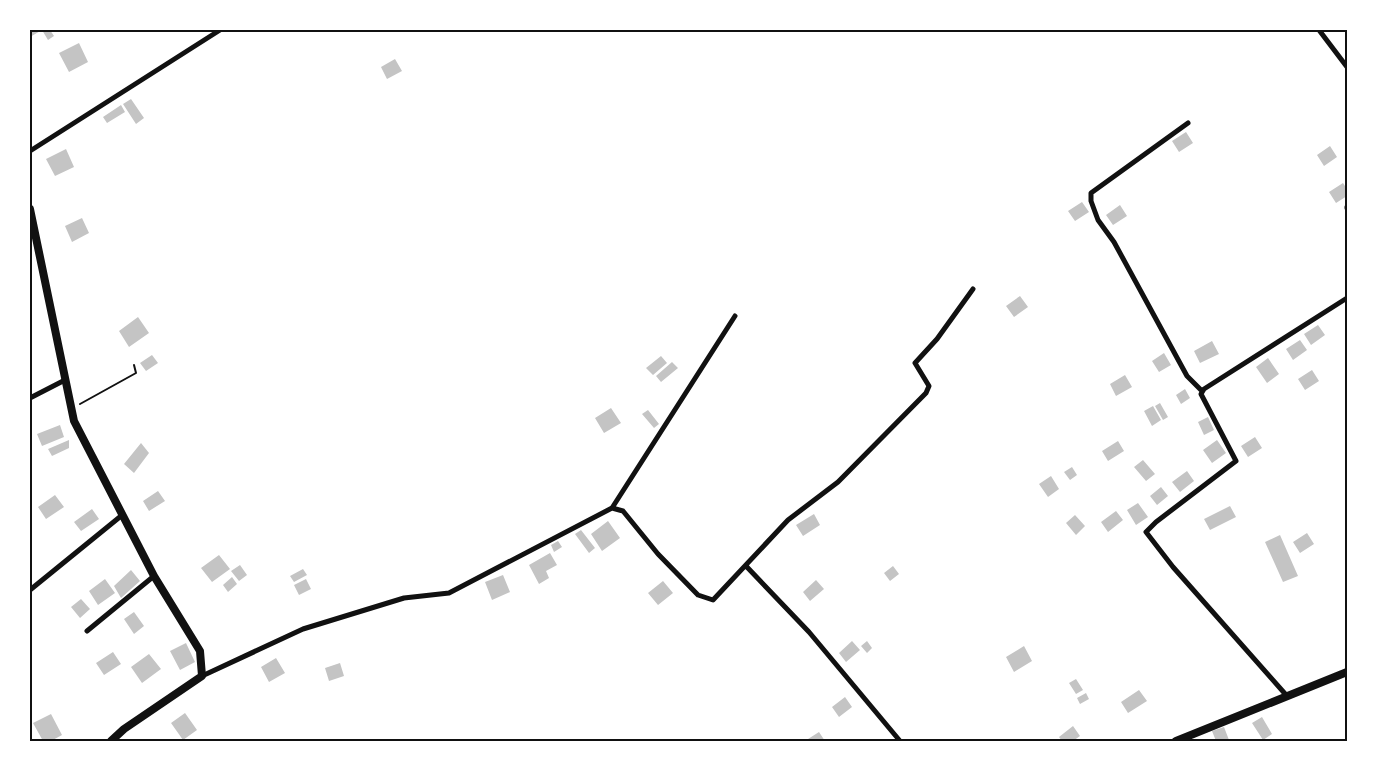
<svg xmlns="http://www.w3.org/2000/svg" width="1377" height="771" font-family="Overpass,sans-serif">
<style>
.building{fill:#c4c4c4}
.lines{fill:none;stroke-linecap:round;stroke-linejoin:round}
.path{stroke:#111;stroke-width:2}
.minor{stroke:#111;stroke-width:5}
.tertiary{stroke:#111;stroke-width:8}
.neatline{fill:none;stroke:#111;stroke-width:2}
</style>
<rect width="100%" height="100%" fill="#fff"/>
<path class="building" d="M30 30H50L54 36 48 40 42 30 30 37Z
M79 43 88 62 69 72 59 53Z
M395 59 402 71 387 79 381 67Z
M131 99 144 118 136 124 123 104Z
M121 105 125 112 107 123 103 117Z
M1186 132 1193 143 1179 152 1172 141Z
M1330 146 1337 157 1324 166 1317 155Z
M66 149 74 167 55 176 46 159Z
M1343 183 1347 189V196L1336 203 1329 192Z
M1082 202 1089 212 1075 221 1068 211Z
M1120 205 1127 216 1113 225 1106 215Z
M82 218 89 233 72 242 65 226Z
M1020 296 1028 307 1014 317 1006 306Z
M138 317 149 333 129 347 119 331Z
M1318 325 1325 335 1311 345 1304 334Z
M1300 340 1307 350 1293 360 1286 349Z
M1212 341 1219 354 1200 363 1194 351Z
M1164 353 1171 365 1159 372 1152 361Z
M152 355 158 363 146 371 140 363Z
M661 356 667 363 653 375 646 368Z
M1268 358 1279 374 1267 383 1256 367Z
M672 362 678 368 661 382 656 376Z
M1312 370 1319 381 1305 390 1298 379Z
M1125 375 1132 387 1116 396 1110 384Z
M1185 389 1190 398 1181 404 1176 395Z
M1160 403 1168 417 1163 420 1155 406Z
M1153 406 1161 420 1152 426 1144 411Z
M611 408 621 423 604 433 595 418Z
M648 410 659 424 654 428 642 414Z
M1208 417 1214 430 1204 435 1198 422Z
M60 425 64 437 42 446 37 434Z
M1255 437 1262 448 1248 457 1241 446Z
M69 440V448L52 456 48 449Z
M1217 440 1226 453 1212 463 1203 450Z
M1118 441 1124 451 1108 461 1102 451Z
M141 443 149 453 134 473 124 464Z
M1143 460 1155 474 1146 481 1134 467Z
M1072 467 1077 475 1070 480 1064 472Z
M1187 471 1194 481 1180 492 1172 482Z
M1051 476 1059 489 1048 497 1039 484Z
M1161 487 1168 496 1157 505 1150 496Z
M158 491 165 501 149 511 143 501Z
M55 495 64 507 46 519 38 507Z
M1138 503 1148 517 1136 525 1127 510Z
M1230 506 1236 517 1210 530 1204 519Z
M92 509 99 519 81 531 74 522Z
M1116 511 1123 520 1108 532 1101 522Z
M814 514 820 525 803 536 796 525Z
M1075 515 1085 526 1076 535 1066 523Z
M608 521 620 538 602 551 591 534Z
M581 530 595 548 589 553 575 534Z
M1307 533 1314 544 1300 553 1293 542Z
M1280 535 1298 576 1283 582 1265 542Z
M558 541 562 547 554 552 551 545Z
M550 553 557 565 546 571 549 578 539 584 529 565Z
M219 555 230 569 212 582 201 568Z
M240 565 247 575 239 581 231 571Z
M893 566 899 574 890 581 884 573Z
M303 569 307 575 294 582 290 576Z
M131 570 140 581 121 598 114 586Z
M503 575 510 592 492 600 485 582Z
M232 577 237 584 228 592 223 585Z
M105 579 115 593 98 605 89 591Z
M306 579 311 589 299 595 294 585Z
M816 580 824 589 810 601 803 592Z
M663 581 673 593 658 605 648 593Z
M81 599 90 609 80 618 71 607Z
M134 612 144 626 134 634 124 619Z
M852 641 860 650 846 662 839 653Z
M867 641 872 648 867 653 861 646Z
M186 643 195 662 180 670 170 651Z
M1024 646 1032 661 1014 672 1006 657Z
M113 652 121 664 104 675 96 663Z
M149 654 161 669 142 683 131 667Z
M276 658 285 673 269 682 261 667Z
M340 663 344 676 329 681 325 668Z
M1076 679 1083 690 1076 694 1069 683Z
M1139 690 1147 701 1128 713 1121 702Z
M1086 693 1089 699 1080 704 1077 698Z
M845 697 852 707 839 717 832 707Z
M185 713 197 730 183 740 171 723Z
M51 714 62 735 51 741H43L33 723Z
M1262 717 1272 734 1263 740 1252 723Z
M1073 726 1080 736 1073 741H1062L1059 737Z
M1224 727 1229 740 1216 741 1212 731Z
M819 732 825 741H810L808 739Z"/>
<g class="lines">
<path class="path" d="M80 404 136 373 134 365"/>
<path class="minor" d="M1319 30 1347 67
M1188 123 1091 193V201L1098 220 1114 242 1187 376 1202 391
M30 151 220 30
M1347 207V208
M30 398 65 380
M612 508 735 316
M746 566 809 632 900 741
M30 590 121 516
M87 631 154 576
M202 676 303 629 404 598 449 593 612 508 623 511 658 554 698 595 713 600 788 520 838 482 926 393 929 386 915 363 937 339 973 289
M1287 696 1173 567 1146 532 1156 522 1236 461 1201 394 1204 389 1347 298"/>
<path class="tertiary" d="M30 209 74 421 154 576 200 651 202 676 124 729 111 741
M1176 741 1347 672"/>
</g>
<rect width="1377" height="771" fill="none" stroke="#ffffff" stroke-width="62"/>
<rect x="31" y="31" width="1315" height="709" class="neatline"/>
</svg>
